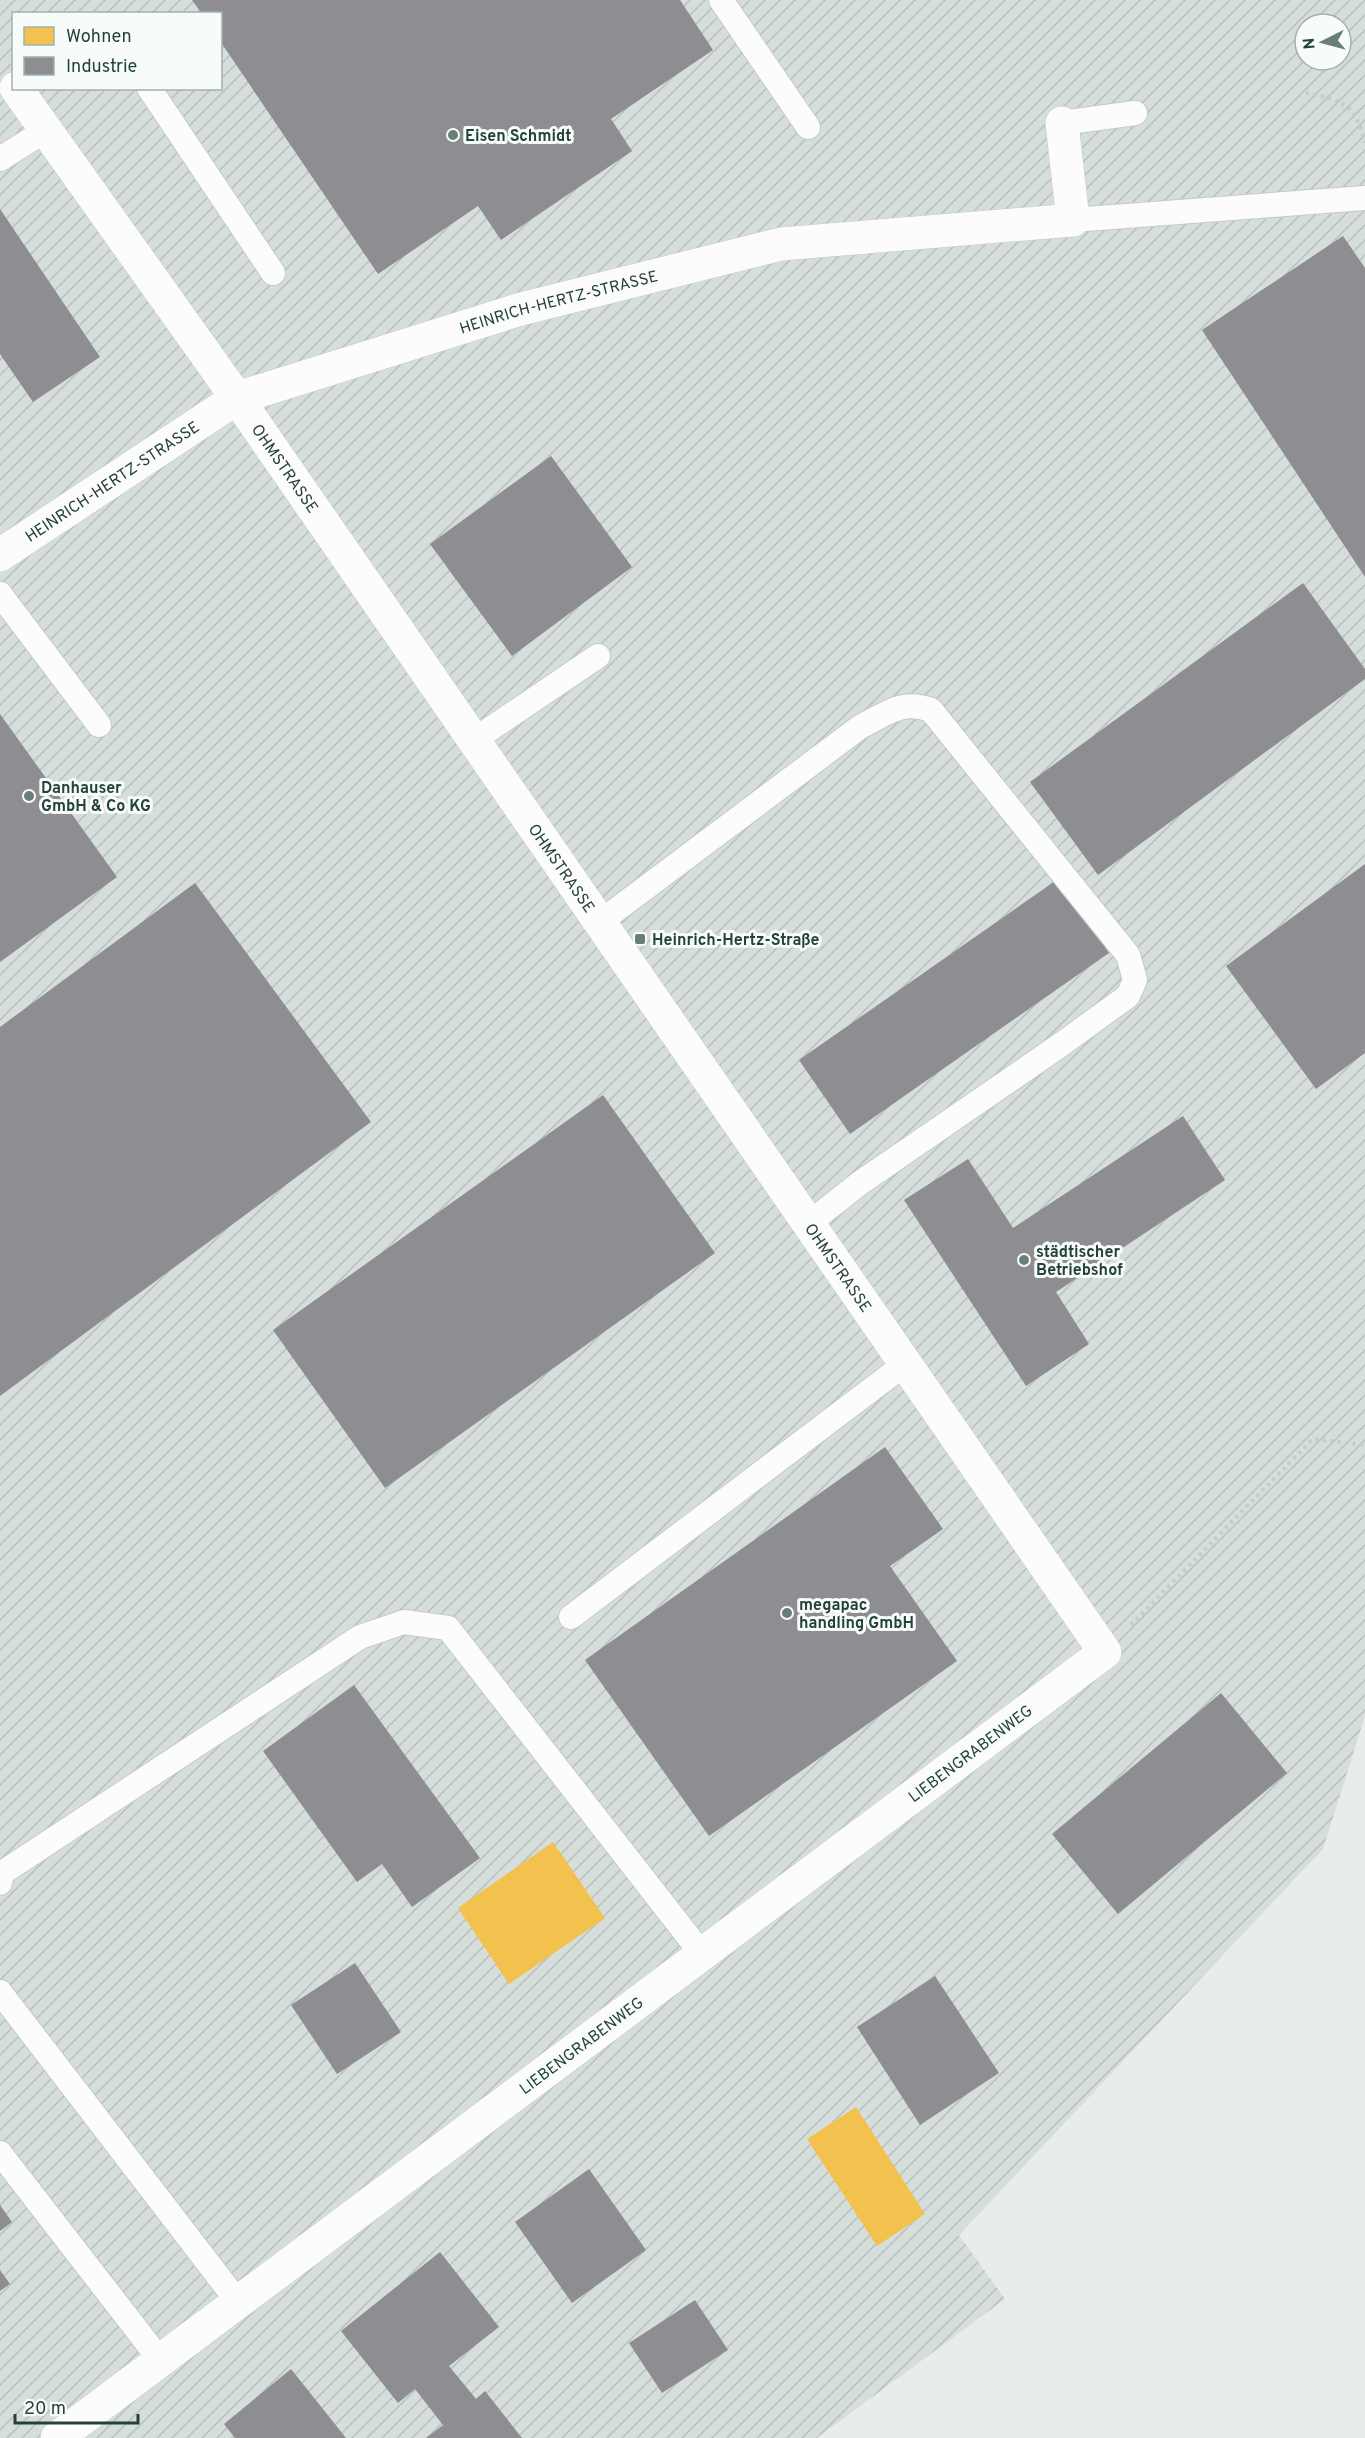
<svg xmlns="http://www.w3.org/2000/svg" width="1365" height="2438" font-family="Overpass,sans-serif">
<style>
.industrial{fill:url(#industrial-furrows);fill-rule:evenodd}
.homes{fill:#f2c14e}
.industry{fill:#8d8d92}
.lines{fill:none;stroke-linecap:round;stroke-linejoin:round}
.lane-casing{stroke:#c5cac8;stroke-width:26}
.street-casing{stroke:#c5cac8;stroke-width:34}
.path{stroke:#c3ccca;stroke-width:4;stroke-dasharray:3 4.5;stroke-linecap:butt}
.lane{stroke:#fcfcfc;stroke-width:24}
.street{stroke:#fcfcfc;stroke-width:33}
.poi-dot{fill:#697e78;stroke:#f7fbf9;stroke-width:2}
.labels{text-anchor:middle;stroke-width:6;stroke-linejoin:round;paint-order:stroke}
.poi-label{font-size:16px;font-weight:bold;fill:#24423a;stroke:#f7fbf9;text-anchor:start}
.street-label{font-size:16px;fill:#24423a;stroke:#f7fbf9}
</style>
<defs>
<pattern id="industrial-furrows" width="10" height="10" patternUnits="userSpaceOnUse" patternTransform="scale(1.5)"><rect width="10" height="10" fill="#d6dedb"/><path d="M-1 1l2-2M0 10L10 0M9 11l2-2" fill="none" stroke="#b8c0bd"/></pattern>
</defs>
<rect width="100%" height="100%" fill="#e8edeb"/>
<path class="industrial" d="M0 0H1365V1716L1323 1849 959 2235 1005 2299 817 2438H0ZM14 14H220V88H14ZM1305 24H1341V60H1305Z"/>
<path class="homes" d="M553 1842 605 1918 509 1984 458 1908Z
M856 2107 925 2214 877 2246 807 2139Z"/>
<path class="industry" d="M192 0H680L713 50 611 119 632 151 501 240 478 206 378 274 220 41V14H202Z
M0 209 100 357 33 402 0 354Z
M1343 236 1365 268V577L1202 330Z
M551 456 632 567 512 656 430 544Z
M1303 583 1365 669V679L1098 875 1030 782Z
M0 714 117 877 0 962Z
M1365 864V1053L1316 1089 1226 966Z
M1058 879 1109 953 850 1134 799 1060Z
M195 883 371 1122 0 1396V1027Z
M603 1095 715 1253 385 1488 273 1330Z
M1183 1116 1225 1180 1056 1292 1089 1344 1026 1386 904 1200 968 1159 1013 1228Z
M885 1447 943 1529 890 1566 957 1661 709 1836 585 1660Z
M354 1685 480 1858 412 1907 382 1864 357 1882 263 1751Z
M1221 1693 1287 1773 1118 1914 1052 1834Z
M355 1963 401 2032 337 2074 291 2005Z
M935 1976 999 2073 920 2125 857 2027Z
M589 2169 646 2250 572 2303 515 2222Z
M0 2205 12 2222 0 2231Z
M440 2252 499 2327 449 2366 476 2399 485 2391 522 2438H426L443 2425 415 2389 398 2403 341 2331Z
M0 2270 10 2284 0 2291Z
M695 2300 728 2350 662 2393 629 2343Z
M291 2369 346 2438H235L224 2424Z"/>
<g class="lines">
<defs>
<path id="lane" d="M721 0 808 127
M149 88 273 273
M1062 123 1135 113
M0 159 46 130
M1073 220 1365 198
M0 594 99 725
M474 740 598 656
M600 922 860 727C886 714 902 699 931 710L1128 955 1135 980 1128 996 1059 1046 860 1183 808 1224
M571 1617 905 1364
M0 1883 2 1873 360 1637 404 1622 448 1628 702 1954
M0 1992 238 2302
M0 2153 161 2361"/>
<g id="street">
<path id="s1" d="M16 88 237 398 1105 1652 57 2438"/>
<path id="s2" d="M0 555 237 398 521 309 781 244 1073 220 1062 123"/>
</g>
</defs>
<use href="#lane" class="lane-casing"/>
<use href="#street" class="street-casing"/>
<path class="path" d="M1306 93C1344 101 1355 103 1365 143
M1131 1625 1313 1439 1365 1445"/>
<use href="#lane" class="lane"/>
<use href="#street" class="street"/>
</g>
<g class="poi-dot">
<circle cx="453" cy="135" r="6"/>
<circle cx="29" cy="796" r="6"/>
<rect x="634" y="933" width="12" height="12" rx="3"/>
<circle cx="1024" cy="1260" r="6"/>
<circle cx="787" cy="1613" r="6"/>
</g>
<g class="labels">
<g class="poi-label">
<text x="465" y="141">Eisen Schmidt</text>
<text x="41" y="793">Danhauser<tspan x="41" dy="18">GmbH &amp; Co KG</tspan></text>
<text x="652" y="945">Heinrich-Hertz-Straße</text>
<text x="1036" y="1257">städtischer<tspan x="1036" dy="18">Betriebshof</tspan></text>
<text x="799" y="1610">megapac<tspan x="799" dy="18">handling GmbH</tspan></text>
</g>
<g class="street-label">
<text dy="6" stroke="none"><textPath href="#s2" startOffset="620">HEINRICH-HERTZ-STRASSE</textPath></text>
<text dy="6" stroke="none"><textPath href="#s1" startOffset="466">OHMSTRASSE</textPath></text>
<text dy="6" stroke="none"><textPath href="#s2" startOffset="134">HEINRICH-HERTZ-STRASSE</textPath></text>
<text dy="6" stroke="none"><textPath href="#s1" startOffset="952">OHMSTRASSE</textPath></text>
<text dy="6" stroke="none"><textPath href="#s1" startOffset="1438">OHMSTRASSE</textPath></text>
<text transform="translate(970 1753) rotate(-37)" y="6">LIEBENGRABENWEG</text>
<text transform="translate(581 2045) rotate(-37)" y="6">LIEBENGRABENWEG</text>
</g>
</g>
<rect x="12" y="12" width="210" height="78" fill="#f7fbf9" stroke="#a3b1ad" stroke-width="1.5"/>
<rect x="24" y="27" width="30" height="18" fill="#f2c14e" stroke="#a3b1ad" stroke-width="1.5"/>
<text x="66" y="42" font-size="18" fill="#24423a">Wohnen</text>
<rect x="24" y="57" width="30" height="18" fill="#8d8d92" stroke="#a3b1ad" stroke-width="1.5"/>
<text x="66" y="72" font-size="18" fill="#24423a">Industrie</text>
<g transform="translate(1323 42) rotate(264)"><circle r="28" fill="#f7fbf9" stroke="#a3b1ad" stroke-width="1.5"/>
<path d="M0-4.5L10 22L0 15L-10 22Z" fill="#697e78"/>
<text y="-9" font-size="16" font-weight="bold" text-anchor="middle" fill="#24423a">N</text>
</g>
<path d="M15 2414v9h123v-9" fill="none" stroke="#24423a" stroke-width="3"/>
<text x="24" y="2414" font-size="18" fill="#24423a" stroke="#f7fbf9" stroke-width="4.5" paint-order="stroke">20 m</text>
</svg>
